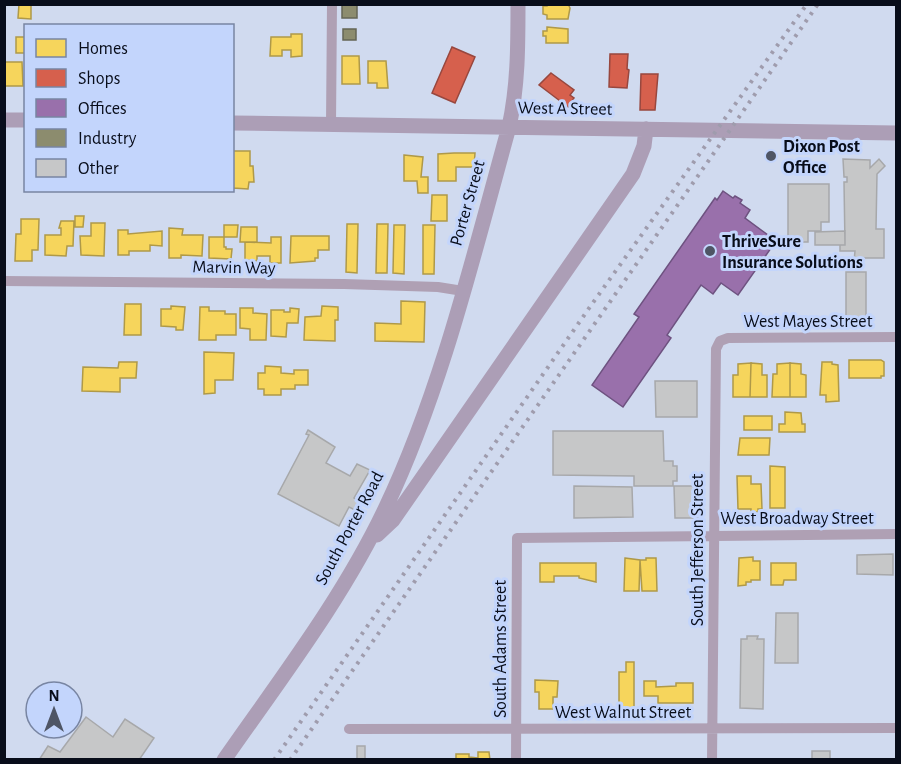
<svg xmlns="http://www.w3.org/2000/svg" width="901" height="764" font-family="'Alegreya Sans',sans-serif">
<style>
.homes{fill:#f6d55c;stroke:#af9948;stroke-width:1.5}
.shops{fill:#d6604d;stroke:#98473e;stroke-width:1.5}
.offices{fill:#9970ab;stroke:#6e5280;stroke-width:1.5}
.industry{fill:#8c8c6e;stroke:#646655;stroke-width:1.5}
.building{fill:#c6c7c8;stroke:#a7a8aa;stroke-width:1.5}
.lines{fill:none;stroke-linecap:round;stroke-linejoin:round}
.street{stroke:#afa0b4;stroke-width:10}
.secondary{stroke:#ac9eb6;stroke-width:15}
.rail{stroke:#9f9cad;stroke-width:4;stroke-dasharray:3 6;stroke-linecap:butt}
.poi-dot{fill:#4e5565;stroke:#c3d5fc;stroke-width:2}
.labels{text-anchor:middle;stroke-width:6;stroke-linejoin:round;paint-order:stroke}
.street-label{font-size:18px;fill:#080d1a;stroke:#c3d5fc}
.poi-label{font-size:18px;font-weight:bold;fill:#080d1a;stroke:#c3d5fc;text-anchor:start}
</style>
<rect width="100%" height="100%" fill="#d0daef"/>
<path class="homes" d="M19 4H31V19L18 18Z
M547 4H568L570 8 568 19H547V15L543 14V6H547Z
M547 27 568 29V43H546V36H543V31H547Z
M291 34H302V56L291 57V50H282V56H270L271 37H291Z
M16 37H26V53H16Z
M342 56H359L360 84H342Z
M368 61H386L388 88H377V83H368Z
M4 62H22L23 86H4Z
M232 151H250V166H253L254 182H249L248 189 233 188Z
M454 153H475L474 167H456V181H438V154Z
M404 155 423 157 421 177H428V193H418L417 181H404Z
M432 195H447V221H431Z
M75 216H84L83 227H75Z
M21 219H39L38 250H32V261H15L16 234H21Z
M61 221H74L73 246H67L66 256 45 255V235H61V228H59Z
M91 223H105L104 256 81 255 80 236H91Z
M347 224H358L357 273 346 272Z
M377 224H388L387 273H376Z
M224 225H238L237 237H224Z
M394 225H405L404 274 393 273Z
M423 225H435L434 274H423Z
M241 227H257V242H240Z
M169 228 183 229 182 235H203L202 256 181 255V258H169Z
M118 230H128V234L162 231V246L150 245V251H129V255H118Z
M291 236H329V250H318V258H315V261L290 263Z
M209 237H224V247H226V249H232L231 259 209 258Z
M271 237H281V263H270V256H257V261L245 260V242L271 243Z
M401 301 425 302 424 342 375 341V323L401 324Z
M125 304H141V335H124Z
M171 306 185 307 183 330H176V327L161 326V309H171Z
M322 306 338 307V320H335V341L304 340 305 317 321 316Z
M200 307H209V311H225V314H236V335H216V340H199Z
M240 308H253V313L267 314 266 340H250V329L240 328Z
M290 308 299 309 298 323H287L286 337 271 336V310H284V312H290Z
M204 352 234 353 233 380H215V393L204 394Z
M849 360H881L884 362V376H881V378H849Z
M119 362H137L136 378H120V392L82 391 83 367 118 368Z
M822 362H832V364L838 365 839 401 826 402V395H820Z
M751 363 762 364V375H767V397H750Z
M751 363 750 397H733V375H738V364Z
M790 363V397H772L773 374H777V364Z
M790 363 801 364V374L806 375V397H790Z
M265 366 281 367V373L294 374V370H308V385H295V389H281V395H264V389H258V373H265Z
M785 412 801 413 802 424H805V432H779V424H785Z
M744 416H772V430H744Z
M740 438H770L769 455H738Z
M770 466 785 467V508H770Z
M737 476H751V484H761L762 509H758V512H751V509H738Z
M753 557V561H760V580H751V582H746V585L738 586 739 558Z
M625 558 640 560 639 591H624Z
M646 558H656L657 591H642L640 560H646Z
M540 563H596V582L579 578V576H554V582H540Z
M771 563H796V580H784L783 585H771Z
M626 662H634V708H619V672H626Z
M535 680 558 681 557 697H553V709H539V692H535Z
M644 681H656V687L676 686V683H693V703H658V696H644Z
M478 752H489L490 760H456V754H469V757L478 758Z"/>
<path class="shops" d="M452 47 475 57 455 103 432 93Z
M610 54H628L627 69 629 70 627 88 609 87Z
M551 73 574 90 570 95 574 98 568 107 539 85Z
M641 74H658L655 110H640Z"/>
<path class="offices" d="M723 191 733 198 735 196 742 200 740 203 750 210 745 218 776 241 738 295 721 283 713 294 701 285 667 335 671 338 623 407 592 385 639 317 634 314 715 198 717 200Z"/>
<path class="industry" d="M342 4H357V18H342Z
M343 29H356V40H343Z"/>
<path class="building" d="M843 159 870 160V168L879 159 885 166 877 174 876 229H884V258H863V262H854L855 251H840V245H845L844 182H847V177H844Z
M788 184H829V222H821V231H808V242H788Z
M845 231V245H815V232Z
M846 272H866V317H846Z
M655 381H697V417H656Z
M308 430 335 447 326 463 350 476 357 464 370 470 354 498 360 501 355 510 349 507 339 526 278 494 309 435 306 434Z
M553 431H663L664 461H673V466H677V481H673V486H634V476L553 475Z
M574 486 632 487 633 517 574 518Z
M674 486H698V518H675Z
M893 554V575L857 574V555Z
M776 613H798V663H775Z
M747 636H758L757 639H764L763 709 740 708 741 639H747Z
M86 717 113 737 125 719 154 738 139 760H39L48 746 60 752Z
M357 746H365V760H357Z
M812 751H830V760H812Z"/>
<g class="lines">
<path class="street" d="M331 124 332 4
M4 281 344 284 438 287 463 291
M349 729 896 728
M516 760 517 538 896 534
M712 760 716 349 720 341 728 338 896 337"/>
<path class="secondary" d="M4 120H26
M232 123 896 133
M377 535 393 520 633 174 644 146 646 129
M224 760C281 678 343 598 386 507 442 389 474 253 509 127 518 86 518 46 518 4"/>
<path class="rail" d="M274 760 592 304 807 4
M290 760 818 4"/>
</g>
<g class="poi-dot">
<circle cx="771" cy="156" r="6"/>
<circle cx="710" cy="251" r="6"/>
</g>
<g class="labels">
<g class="street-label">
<text transform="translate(565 108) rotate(1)" y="6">West A Street</text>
<text transform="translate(467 203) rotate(-74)" y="6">Porter Street</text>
<text transform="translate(234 267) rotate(1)" y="6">Marvin Way</text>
<text x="808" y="327">West Mayes Street</text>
<text x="797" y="524">West Broadway Street</text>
<text transform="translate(349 528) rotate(-62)" y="6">South Porter Road</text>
<text transform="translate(697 550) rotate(-90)" y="6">South Jefferson Street</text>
<text transform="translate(500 649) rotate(-90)" y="6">South Adams Street</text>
<text x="623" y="718">West Walnut Street</text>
</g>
<g class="poi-label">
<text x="783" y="152">Dixon Post<tspan x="783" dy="21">Office</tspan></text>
<text x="722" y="247">ThriveSure<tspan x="722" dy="21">Insurance Solutions</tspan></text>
</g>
</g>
<rect width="901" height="764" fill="none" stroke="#080d1a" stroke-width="12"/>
<rect x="24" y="24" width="210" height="168" fill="#c3d5fc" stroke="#7885a2" stroke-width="1.5"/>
<rect x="36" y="39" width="30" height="18" fill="#f6d55c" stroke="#7885a2" stroke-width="1.5"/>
<text x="78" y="54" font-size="18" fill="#080d1a">Homes</text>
<rect x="36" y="69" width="30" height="18" fill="#d6604d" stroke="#7885a2" stroke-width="1.5"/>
<text x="78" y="84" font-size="18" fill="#080d1a">Shops</text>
<rect x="36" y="99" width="30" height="18" fill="#9970ab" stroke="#7885a2" stroke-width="1.5"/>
<text x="78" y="114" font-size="18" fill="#080d1a">Offices</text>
<rect x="36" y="129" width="30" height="18" fill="#8c8c6e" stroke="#7885a2" stroke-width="1.5"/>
<text x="78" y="144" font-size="18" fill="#080d1a">Industry</text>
<rect x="36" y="159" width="30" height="18" fill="#c6c7c8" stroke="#7885a2" stroke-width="1.5"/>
<text x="78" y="174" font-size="18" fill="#080d1a">Other</text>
<g transform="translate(54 710)"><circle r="28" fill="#c3d5fc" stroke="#7885a2" stroke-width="1.5"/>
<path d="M0-4.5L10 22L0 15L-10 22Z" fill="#4e5565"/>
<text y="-9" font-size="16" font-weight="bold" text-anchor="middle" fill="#080d1a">N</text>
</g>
</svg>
